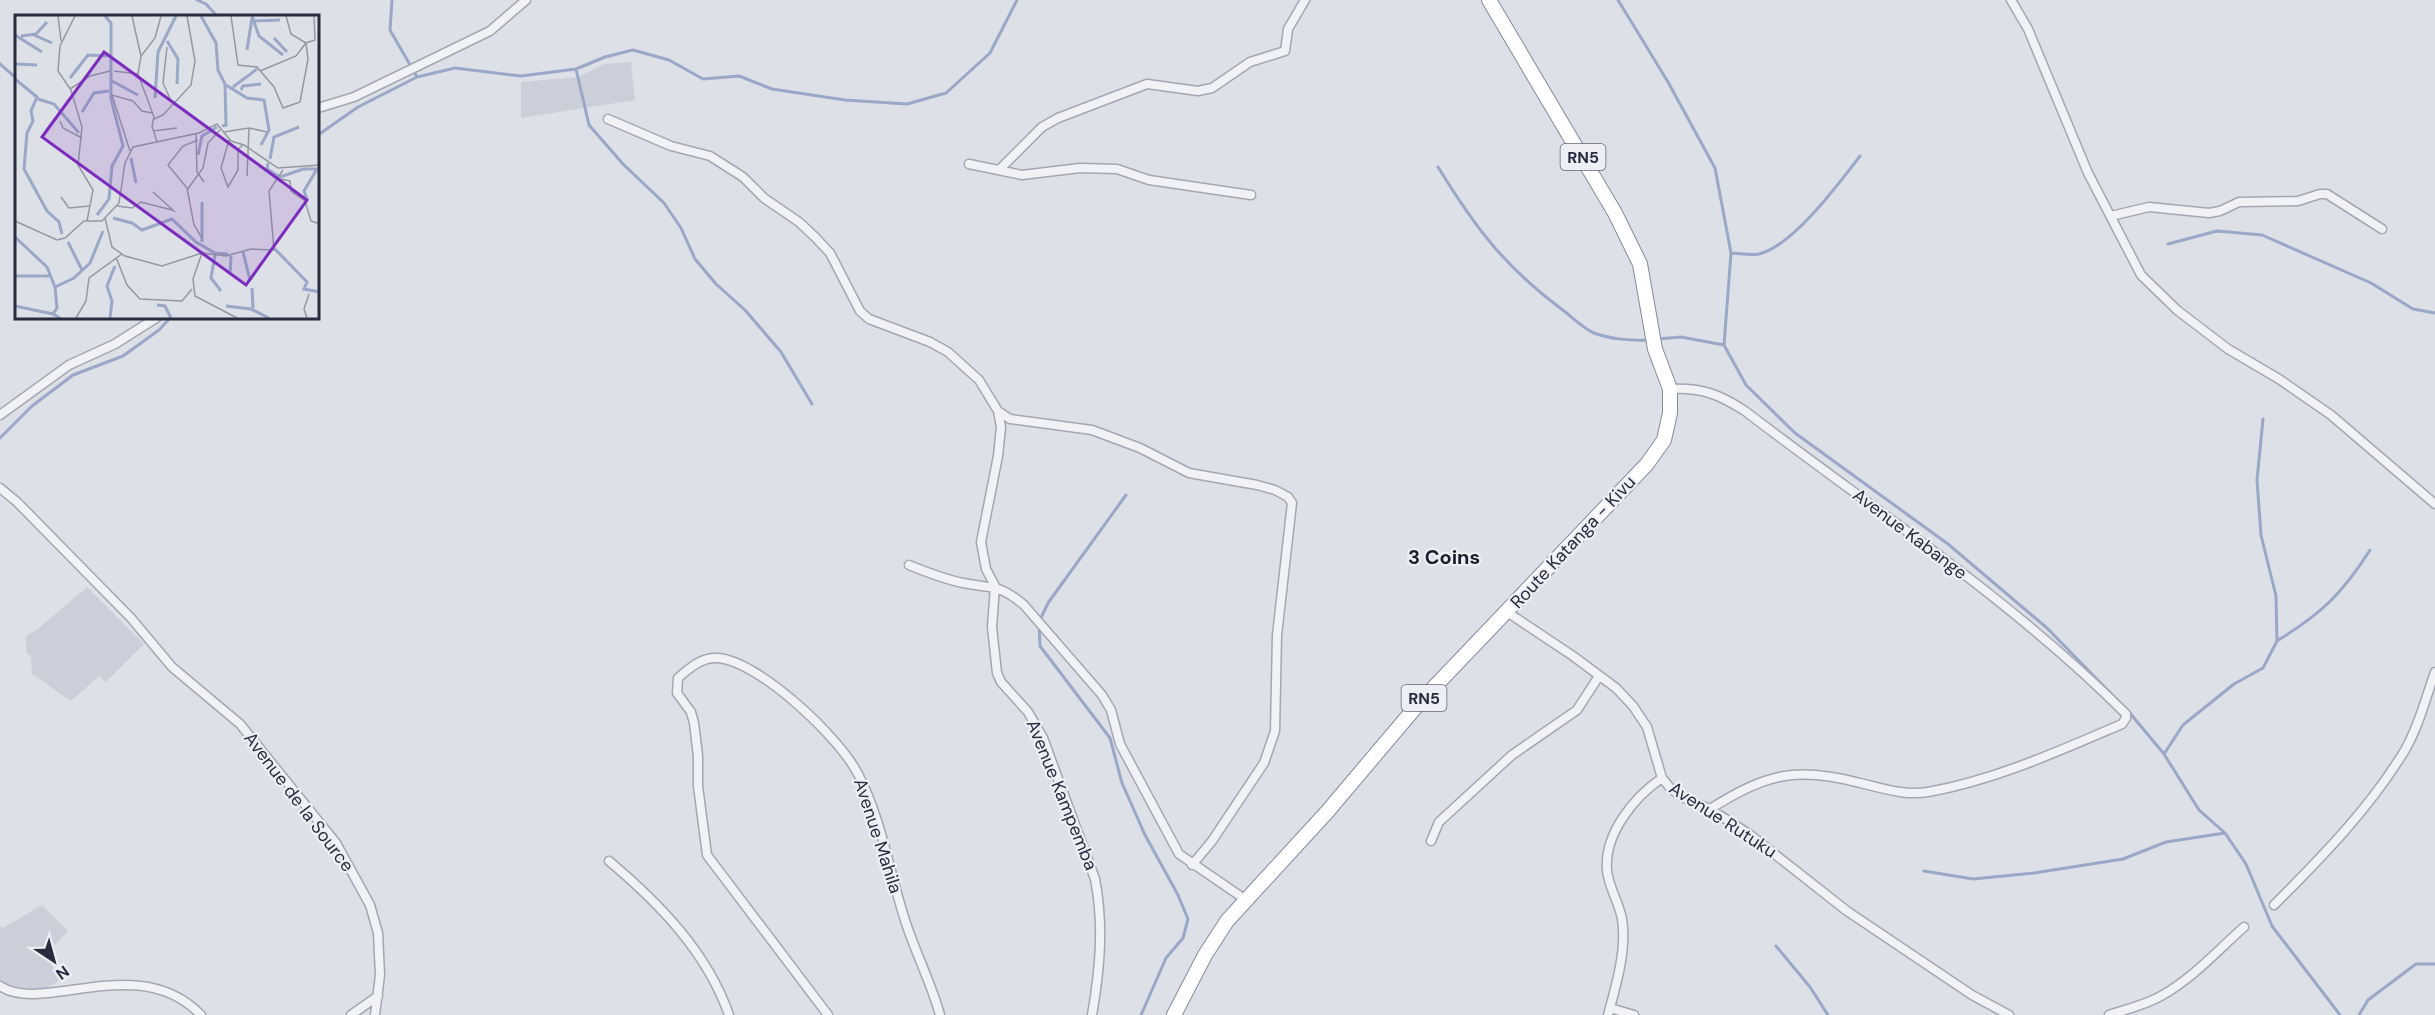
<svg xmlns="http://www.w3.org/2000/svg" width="2435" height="1015" font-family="'DM Sans',sans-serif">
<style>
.built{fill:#cccfd9}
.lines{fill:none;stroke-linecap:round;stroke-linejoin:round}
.stream{stroke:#9aa7c7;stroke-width:3}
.minor-casing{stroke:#a4a6b1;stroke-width:11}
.trunk-casing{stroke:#868b9d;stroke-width:16}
.minor{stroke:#f1f2f6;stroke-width:8}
.trunk{stroke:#fff;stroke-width:14}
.labels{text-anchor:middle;stroke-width:4.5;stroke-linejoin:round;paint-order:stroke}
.shield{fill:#eeeff5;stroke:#636675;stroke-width:1.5}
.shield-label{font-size:16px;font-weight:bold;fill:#282c3e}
.street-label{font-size:18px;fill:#282c3e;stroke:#eeeff5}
.neighbourhood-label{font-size:20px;font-weight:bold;fill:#1a1d2e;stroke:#eeeff5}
.inset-river{fill:none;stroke:#9aa7c7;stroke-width:3}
.inset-road{fill:none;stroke:#9598a3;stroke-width:1.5}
.view{fill:#7b2cbf;fill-opacity:0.15;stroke:#7b2cbf;stroke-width:3}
.inset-edge{fill:none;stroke:#282c3e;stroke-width:3}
</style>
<rect width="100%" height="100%" fill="#dee0e7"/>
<path class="built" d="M631 62 635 100 521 118V82L578 77 605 64Z
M87 587 144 644 106 682 99 676 71 701 32 674 31 657 26 652V636L38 629Z
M42 905 68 931 45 955 61 979 44 990 6 986 0 981V926L3 928Z"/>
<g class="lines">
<path class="stream" d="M197 0 206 4 217 16
M392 0 390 30 417 77
M1618 0 1668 82 1715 168 1731 253 1724 345 1746 385 1795 433 1948 544 2047 628 2122 705
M0 64 16 78
M576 69 589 125 623 164 664 203 681 228 695 259 716 284 745 310 781 352 812 404
M318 135 358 107 417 77 455 68 521 76 576 69 605 57 633 50 669 60 703 79 739 76 772 89 845 100 907 104 946 93 990 53 1017 0
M1438 167C1476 229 1505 267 1564 311 1573 318 1584 329 1594 333 1610 339 1632 341 1649 340
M2168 244 2217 231 2262 235 2371 283 2413 309 2435 313
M1731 253C1739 253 1751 256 1759 254 1793 246 1839 183 1860 156
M1658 339 1681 337 1724 345
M0 438 32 406 73 375 123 356 159 330 170 318
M1126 495 1048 603 1039 622 1040 646 1110 738 1122 783 1145 835 1178 895 1188 919 1183 938 1166 958 1141 1015
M2277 641C2322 613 2342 594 2370 550
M2129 712 2164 754 2199 810 2225 833 2246 864 2272 926 2340 1015
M2164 754 2183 725 2234 684 2263 668 2277 641 2276 596 2261 535 2257 480 2263 419
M1924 871 1973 879 2034 873 2123 859 2166 842 2225 833
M1776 946 1810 987 1828 1015
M2359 1015 2368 1000 2416 964H2435"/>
<defs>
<path id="minor" d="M2011 0 2028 29 2088 173 2141 275 2177 310 2228 349 2279 379 2331 415 2435 504
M318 108 354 97 490 31 526 0
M608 119 671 146 710 156 743 177 764 198 799 222 815 237 830 253 860 311 869 319 930 342 948 352 979 380 998 411 1010 419 1092 430 1140 448 1189 473 1257 485 1275 490 1288 497 1292 503 1277 635 1275 731 1264 763 1212 841 1192 865
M969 164 1022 175 1080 168 1117 169 1149 180 1251 195
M999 170 1042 127 1058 118 1147 84 1198 91 1212 88 1250 62 1285 51 1288 29 1305 0
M2111 216 2149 207 2209 213 2220 211 2239 202 2298 201 2320 194H2327L2382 229
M1670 389C1700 387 1719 394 1745 411 1874 510 2010 598 2126 714V718L2122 724C2059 751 1995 780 1928 792 1905 796 1882 788 1860 783 1795 766 1766 774 1710 809
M998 411 1001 427 998 456 981 542 986 569 995 586 992 627 997 673 1001 682 1028 712 1043 738 1095 879C1104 925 1100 969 1092 1015
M0 415 69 365 115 344 156 318
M0 488 17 502 131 618 172 667 240 724 336 843 370 905 378 933 380 975 375 1015
M909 565C926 572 944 579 963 583 992 589 998 583 1024 605L1102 695 1111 710 1120 744 1179 854 1246 900
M1507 612 1573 656 1616 688 1633 706 1647 727 1662 778 1671 789 1684 798 1710 809 1749 834 1847 911 1972 995 2009 1015
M1431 841 1439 822 1512 755 1577 710 1599 676
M609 861C659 903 707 952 729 1015
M2274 905C2322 857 2370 808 2405 750 2419 726 2426 697 2435 672
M0 986C43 1015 138 950 201 1015
M1610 1008 1634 1015
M351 1015 378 996
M828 1015 707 855 698 786V756L694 723 691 712 677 693 678 678C690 668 701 657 718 658 759 661 840 738 858 774 881 818 889 870 904 917 914 950 931 982 940 1015
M1608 1015C1616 986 1627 949 1622 919 1619 902 1608 886 1607 870 1604 834 1634 797 1662 778
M2109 1015C2127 1009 2145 1005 2161 996 2192 979 2218 950 2244 927"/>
<path id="trunk" d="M1174 1015 1205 955 1227 921 1327 812 1420 702 1647 464 1664 440 1670 413V389L1655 349 1640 264 1615 213 1489 0"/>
</defs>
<use href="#minor" class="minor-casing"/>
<use href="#trunk" class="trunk-casing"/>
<use href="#minor" class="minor"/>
<use href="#trunk" class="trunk"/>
</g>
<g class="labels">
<g class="shield">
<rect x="1560.5" y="144" width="45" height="26" rx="4.5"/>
<rect x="1401.5" y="685" width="45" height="26" rx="4.5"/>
</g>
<g class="shield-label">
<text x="1583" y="163">RN5</text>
<text x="1424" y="704">RN5</text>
</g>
<g class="street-label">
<text transform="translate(1910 534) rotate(37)" y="6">Avenue Kabange</text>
<text transform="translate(1573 542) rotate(-47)" y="6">Route Katanga - Kivu</text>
<text transform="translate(1062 795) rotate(68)" y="6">Avenue Kampemba</text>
<text transform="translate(299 802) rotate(53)" y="6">Avenue de la Source</text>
<text transform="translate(1723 820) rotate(33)" y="6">Avenue Rutuku</text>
<text transform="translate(878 836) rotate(72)" y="6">Avenue Mahila</text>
</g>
<g class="neighbourhood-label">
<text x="1444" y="564">3 Coins</text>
</g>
</g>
<g transform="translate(15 15)">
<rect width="304" height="304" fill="#dee0e7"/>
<path class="inset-river" d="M186 1 201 28 203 55 210 69M237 1 244 21 268 40M239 6 265 5M0 20 27 37M19 20 37 28M6 21 21 19 32 7M259 23 272 37M152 26 163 44 162 69M232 35 237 3M0 49 22 50M55 63 73 40 97 41M0 64 22 82 16 96 18 106 12 118 9 154 32 196 44 207 47 219M95 65 123 80M211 70 232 83 249 85 254 115 246 130M218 72 242 54M226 75 228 71 246 69M140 83 143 37 161 1M23 84 39 89 64 118M67 97 79 78 94 76M207 111 211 110 210 69M183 140 187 121 202 112M116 143 121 168M255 144 259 122 284 112M253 148 252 154 265 162 288 154H305M292 184 289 176 302 154M187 187V227M82 200 94 184 97 151 108 131 96 84V8L90 1M98 203 117 208 127 215 157 204 181 227 200 238 213 239M0 222 32 252 40 272 42 293 38 299M53 227 67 255M259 233 292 267 289 274 305 277M228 237 235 265M200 240 196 263 206 276M215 260 216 241M0 261H34M40 272 59 263 75 248 88 216M237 273 238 293M142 290 150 291 156 303M0 291 38 299 45 303M211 291 236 294 254 303M95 303 97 286 92 271 100 251"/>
<path class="inset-road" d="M43 1 46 26M60 1 45 31 43 56 56 75 67 112 63 150 78 175 72 206M117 1 126 41M216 1 223 50 242 52 259 72 268 93 285 87 293 44 291 28 276 19 271 1M152 32 148 68 157 88M99 56 123 59M245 56 281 41 291 28 300 25 299 1M55 74 75 61 95 56M139 104 148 100 176 70 180 46 172 1M45 106 48 113 67 123M138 116 162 113M209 117 234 113 252 117M181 119 182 157 189 167M183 125 168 131 153 150 172 173 179 210 187 223M214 125 206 153 213 172 223 155V134L228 130M142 127 137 111 139 102 123 59 126 41 140 23 146 1M115 136 97 80 118 86 127 96 137 98M232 161 234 113M260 163 275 166 276 176 290 186 296 206 305 209M172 175 188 153 193 128 205 115M138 177 160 197M46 182 54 193 75 191M102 191 117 193 126 187 157 195M90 203 97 232 110 241 147 251 187 238 211 241 236 234 259 235 254 176 268 155M0 206 42 225 50 223 69 206H87L104 188 110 148 118 132 184 118 202 109 216 126 229 130 263 153 305 150M187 238 178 264 180 281 222 303M101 242 112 270 125 284 167 286 177 274M61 303 71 286 74 263 107 239M292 303 289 294 294 279"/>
<path class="view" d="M89 37 292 185 231 270 27 122Z"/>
<rect width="304" height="304" class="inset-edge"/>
</g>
<g transform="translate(54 961) rotate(144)" stroke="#eeeff5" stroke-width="4.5" paint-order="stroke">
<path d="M0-4.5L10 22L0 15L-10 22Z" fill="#282c3e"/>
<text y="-9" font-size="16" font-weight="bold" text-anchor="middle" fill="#282c3e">N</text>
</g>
</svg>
